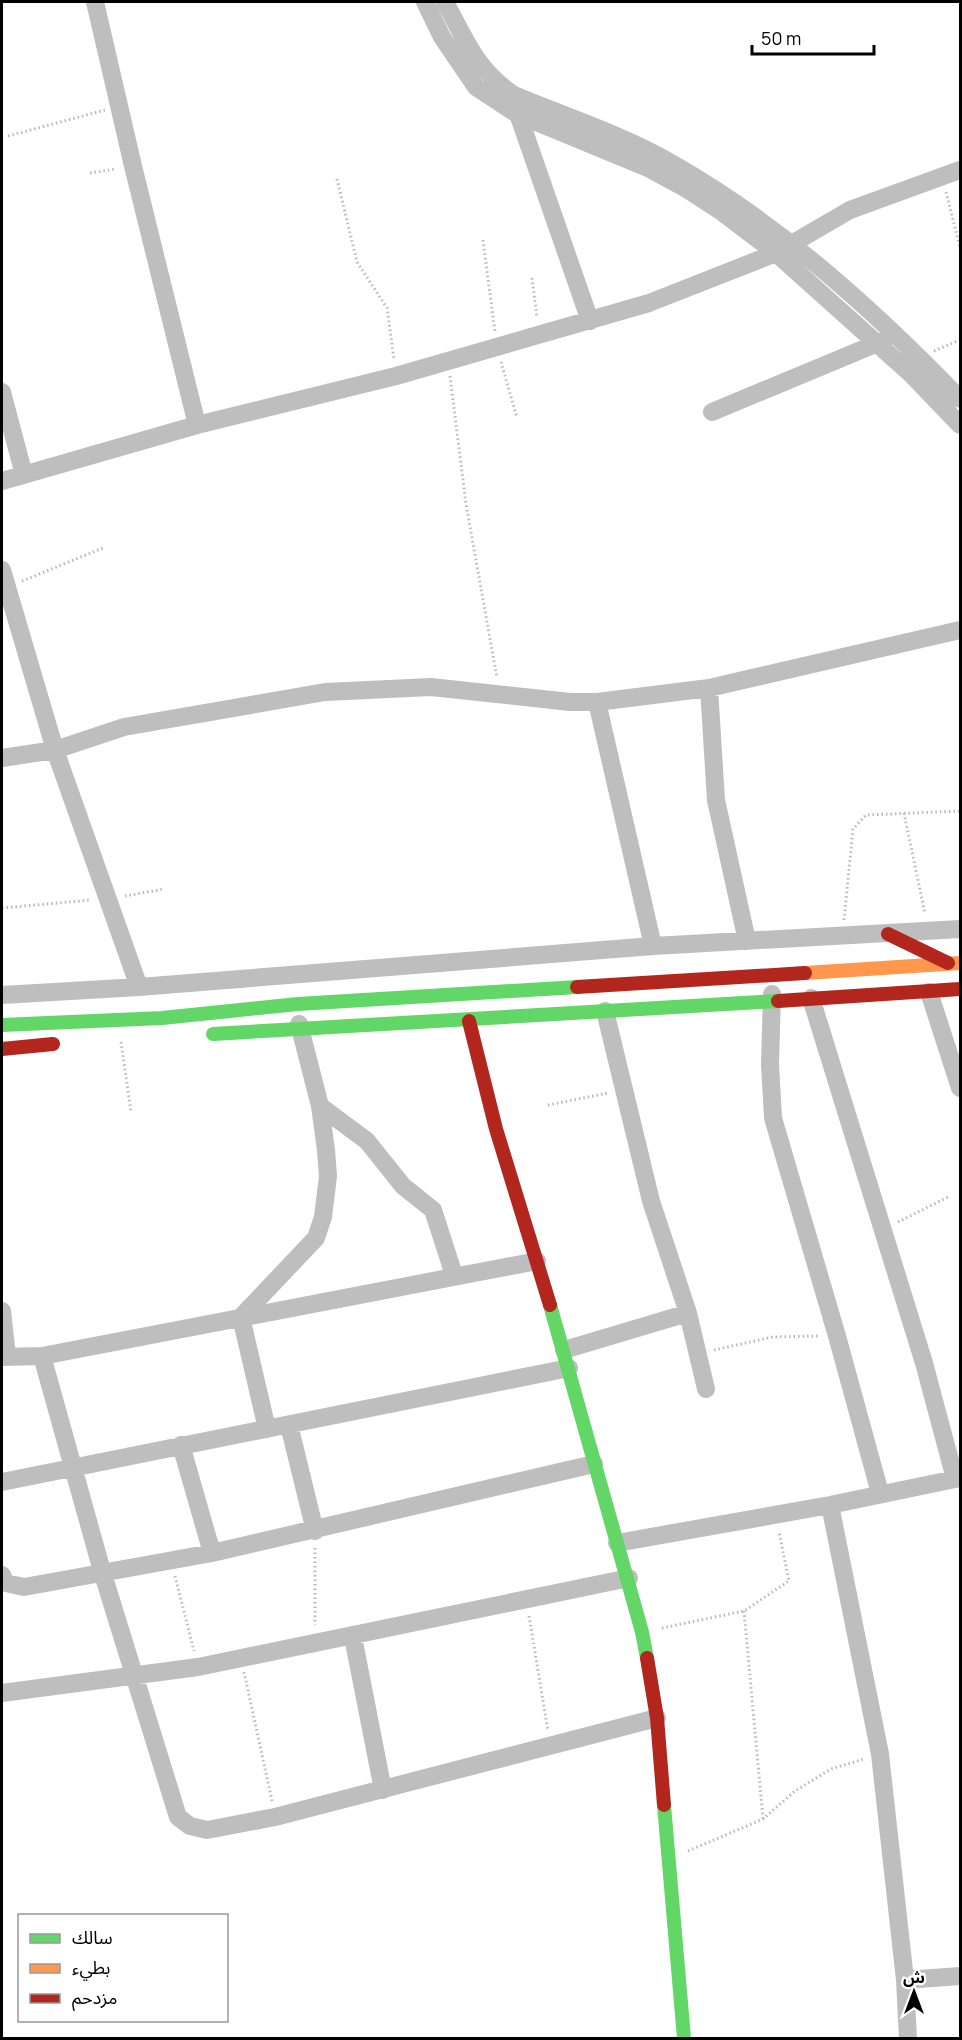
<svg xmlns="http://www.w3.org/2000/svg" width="962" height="2040" font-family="Manrope,'Noto Sans Arabic',sans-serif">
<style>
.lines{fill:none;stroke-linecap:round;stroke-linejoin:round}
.path{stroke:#b9b9b9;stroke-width:3;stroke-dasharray:1.5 3;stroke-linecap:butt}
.street{stroke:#bebebe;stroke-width:18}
.fast{stroke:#63d668;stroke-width:14}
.slow{stroke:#ff974d;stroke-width:14}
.jam{stroke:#b3261e;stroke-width:14}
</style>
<rect width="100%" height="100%" fill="#fff"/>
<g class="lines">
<path class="path" d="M8 136 105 110
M90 173 116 169
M337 179 357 262 387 308 394 359
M946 192 960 247
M483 240 495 332
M532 278 537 318
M934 351 960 340
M501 362 517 418
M450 376 466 504 497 678
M22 581 103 548
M904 813 925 914
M125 896 164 889
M2 908 91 900
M844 920 853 829 866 815 960 811
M121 1042 131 1112
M548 1105 608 1093
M898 1222 948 1197
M714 1350 773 1337 820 1336
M315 1548V1625
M175 1576 194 1651
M744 1611 763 1819
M529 1616 548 1731
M662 1628 744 1611 789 1581 779 1532
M244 1672 272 1801
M688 1851 763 1819 795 1791 831 1769 864 1759"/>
<path class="street" d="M95 2 133 166 197 425
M425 2 442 37 476 87 517 114 650 169 685 188 722 212 776 253 911 374 960 425
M445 2C465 39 477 71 514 95 567 117 623 135 673 164 780 225 875 311 960 399
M516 108 590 321
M2 392 24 475
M712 412 885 340
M2 481 197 425 396 376 649 303 776 253 850 210 960 170
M2 570 55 750 139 987 2 995
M709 688 716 800 747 941
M597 702 653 946 960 929
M2 758 55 750 124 727 325 692 431 687 570 702H597L709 688 960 630
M139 987 653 946
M929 992 960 1088
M772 994 770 1064 773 1118 837 1336 880 1493
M811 998 924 1363 955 1479
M605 1011 651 1201 688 1313 706 1389
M320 1106 367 1141 403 1186 433 1210 454 1275
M2 1311 7 1356
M564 1350 688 1313
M42 1356 102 1571 178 1817 190 1826 207 1830 275 1817 657 1718
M2 1357 42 1356 537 1261
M289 1425 315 1531
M267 1429 241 1317 316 1238 323 1217 328 1176 326 1150 320 1106 299 1024
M181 1445 212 1553
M2 1482 569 1368
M830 1505 880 1754 905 1980 908 2038
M617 1543 830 1505 960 1478
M2 1575 6 1583 24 1587 212 1553 594 1464
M353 1637 383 1790
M2 1693 198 1667 629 1578
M905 1980 960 1976"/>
<path class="fast" d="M2 1025 162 1018 298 1004 577 987
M213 1034 778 1001
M550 1305 642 1632 647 1658
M664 1805 684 2038"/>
<path class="slow" d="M805 973 960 963"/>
<path class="jam" d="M888 934 948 963
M577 987 805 973
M778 1001 960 989
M469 1021 496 1129 550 1305
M2 1049 53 1044
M647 1658 657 1718 664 1805"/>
</g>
<rect width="962" height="2040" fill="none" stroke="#000000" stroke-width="6"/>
<rect x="18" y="1914" width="210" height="108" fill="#ffffff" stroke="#999999" stroke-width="1.5"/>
<rect x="30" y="1934" width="30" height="9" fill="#63d668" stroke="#999999" stroke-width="1.5"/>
<text x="72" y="1944" font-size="18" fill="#000000">سالك</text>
<rect x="30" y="1964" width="30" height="9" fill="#ff974d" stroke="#999999" stroke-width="1.5"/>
<text x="72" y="1974" font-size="18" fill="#000000">بطيء</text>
<rect x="30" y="1994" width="30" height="9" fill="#b3261e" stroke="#999999" stroke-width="1.5"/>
<text x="72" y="2004" font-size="18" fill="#000000">مزدحم</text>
<g transform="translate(914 1992)" stroke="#ffffff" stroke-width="4.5" paint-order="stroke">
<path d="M0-4.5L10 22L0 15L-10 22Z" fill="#000000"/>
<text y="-9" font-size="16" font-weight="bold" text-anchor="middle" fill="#000000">ش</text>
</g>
<path d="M752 45v9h122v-9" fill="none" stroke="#000000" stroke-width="3"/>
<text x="761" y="45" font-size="18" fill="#000000" stroke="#ffffff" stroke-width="4.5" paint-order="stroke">50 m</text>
</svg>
